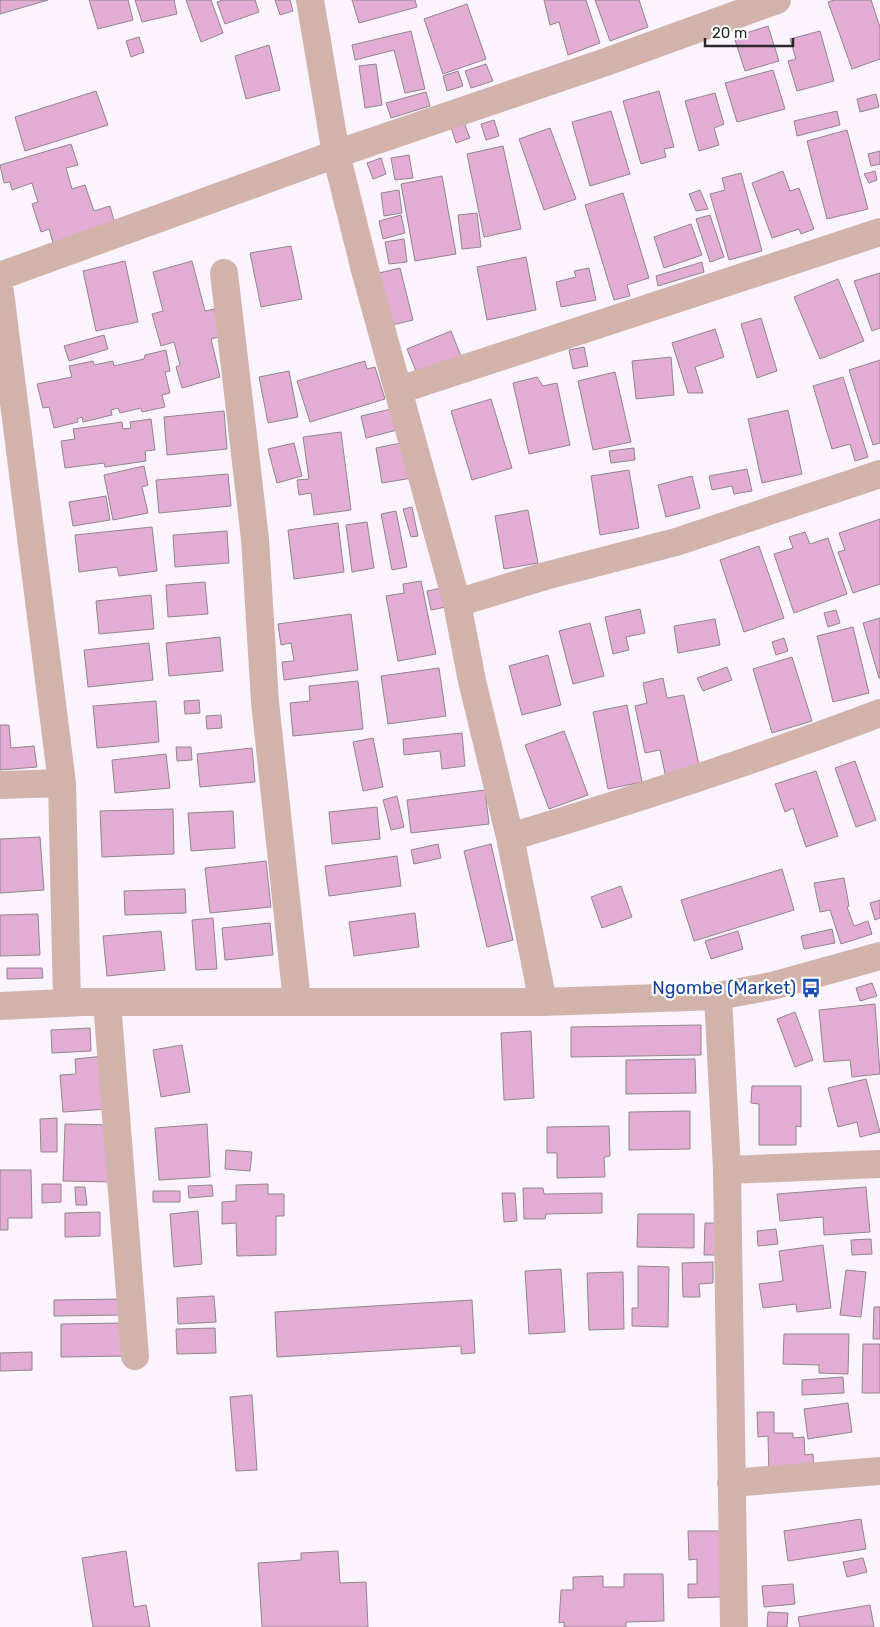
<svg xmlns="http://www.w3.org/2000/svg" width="880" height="1627" font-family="Rubik,sans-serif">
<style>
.building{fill:#e3acd4;stroke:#8f868c}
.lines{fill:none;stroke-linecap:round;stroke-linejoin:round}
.minor{stroke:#d1b3ac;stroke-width:28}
.labels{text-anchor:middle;stroke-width:4.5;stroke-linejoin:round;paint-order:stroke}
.transit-label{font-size:18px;fill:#164399;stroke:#fff;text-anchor:end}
</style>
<rect width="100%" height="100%" fill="#fbf4fe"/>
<path class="building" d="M0 0H48L0 14Z
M89 0H128L133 20 98 29Z
M135 0H174L177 14 142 22Z
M186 0H211L223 33 201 42Z
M223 0H255L259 12 225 24 217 2Z
M275 0H290L293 11 280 15Z
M352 0H415L417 7 359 23Z
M544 0H586L600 43 568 55 559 22 550 25Z
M595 0H639L648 27 610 41Z
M834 0H871L880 27V59L852 69 828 2Z
M467 4 486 59 443 74 424 19Z
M768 26 779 61 745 71 734 37Z
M411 31 425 89 405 93 394 50 355 60 352 45Z
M820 31 834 81 797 91 788 61 796 59 790 39Z
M139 37 144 52 131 57 126 41Z
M269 45 280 90 246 99 235 56Z
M376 64 382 105 365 108 359 66Z
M486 64 493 81 471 88 465 71Z
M773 70 785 109 737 122 725 83Z
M458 71 463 86 447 91 443 76Z
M96 91 108 125 25 151 15 117Z
M659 91 674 147 664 149 666 157 641 164 623 101Z
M426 92 430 106 391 118 386 103Z
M715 93 724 124 714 128 719 145 699 151 685 101Z
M876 94 879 107 860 112 857 99Z
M611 111 630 174 590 186 572 122Z
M837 111 840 125 797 136 794 121Z
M494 120 499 136 486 140 481 124Z
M464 123 470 138 456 143 451 127Z
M550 128 576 199 544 210 519 139Z
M847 130 868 209 827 219 807 141Z
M71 144 78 165 66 168 72 189 85 185 94 211 110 206 115 224 53 243 49 229 41 232 32 204 38 202 32 183 12 190 10 182 4 183 0 165Z
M503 146 521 229 484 237 467 154Z
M880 151V164L871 166 868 154Z
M409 155 413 178 395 180 391 158Z
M381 158 386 174 373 179 367 163Z
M783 171 790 191 799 188 814 229 801 234 799 229 772 238 752 183Z
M875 171 877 180 869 183 864 174Z
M741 173 762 251 729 260 710 194 725 190 722 178Z
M442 176 456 254 415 261 401 184Z
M399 190 402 213 384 216 381 193Z
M700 190 708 209 696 211 689 194Z
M623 193 649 278 627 285 630 296 614 300 585 205Z
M477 213 481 247 462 249 458 215Z
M401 215 405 233 383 239 379 221Z
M710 215 724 257 710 262 696 219Z
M691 224 702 255 664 268 654 237Z
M404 239 407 262 389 264 385 242Z
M291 246 302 299 261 307 250 253Z
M526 257 536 310 487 320 477 267Z
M125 261 138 322 96 331 83 271Z
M192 261 205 311 214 309 222 336 211 339 220 377 182 388 176 367 180 365 174 342 161 346 152 314 163 311 153 272Z
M702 262 704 272 658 286 656 276Z
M400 268 413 320 392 325 379 273Z
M589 268 596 300 561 307 556 282 576 277 574 271Z
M880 273V328L872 331 854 281Z
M838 279 864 341 820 359 794 297Z
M761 318 777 371 757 378 741 324Z
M715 329 724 357 695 367 703 393H688L672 343Z
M451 331 462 359 418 376 407 349Z
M104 335 108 349 69 361 64 346Z
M584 347 588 366 573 369 569 350Z
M166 350 170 371 165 372 170 393 162 395 165 407 142 412 141 408 120 413 118 408 111 410 112 415 83 422 82 417 77 419 78 422 54 428 49 407 43 408 37 384 72 377 69 366 93 361 94 365 113 361 114 366 144 359 145 355Z
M671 357 674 395 636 399 632 361Z
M880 360V443L873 445 849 370Z
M365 361 367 369 375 367 385 399 310 422 297 381Z
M289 371 298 417 268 423 259 377Z
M615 372 631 442 593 450 578 381Z
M537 377 543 386 557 383 570 445 529 454 513 383Z
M843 377 868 457 855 461 850 444 832 449 813 386Z
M491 399 512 468 472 480 451 411Z
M396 408 401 429 366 438 361 416Z
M788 410 802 474 762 483 748 419Z
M224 411 227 449 167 455 164 417Z
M151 419 155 450 145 451 146 461 105 467 104 463 65 468 61 441 75 439 73 429 122 422 123 429 131 428 130 422Z
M341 432 351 510 314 515 311 493 299 495 297 480 309 479 303 437Z
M406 442 412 478 382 483 376 448Z
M294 443 302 476 277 483 268 449Z
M634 448 635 460 611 463 609 451Z
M144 466 148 485 142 487 148 513 113 520 104 475Z
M747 469 752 491 734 494 732 486 712 490 709 476Z
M629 470 639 528 600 535 591 476Z
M228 474 231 506 159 513 156 480Z
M692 476 700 508 666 517 658 485Z
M106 496 110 520 73 526 69 502Z
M412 507 418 536 411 537 403 509Z
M528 510 538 563 504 569 495 516Z
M396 511 407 567 392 570 381 514Z
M880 519V584L853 593 838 552 845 550 839 533Z
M367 522 374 568 352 572 346 525Z
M338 523 344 572 294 579 288 530Z
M152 527 157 571 119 576 117 567 79 572 75 535Z
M227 531 229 563 175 567 173 535Z
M805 532 810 544 828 538 847 594 794 613 774 554 793 548 789 537Z
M759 546 784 618 744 632 720 560Z
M421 581 436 654 398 661 386 596 404 593 403 584Z
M205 582 208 614 168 617 166 585Z
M442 588 446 607 431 610 427 591Z
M151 595 154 629 99 634 96 601Z
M640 609 645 633 626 637 629 650 613 654 605 617Z
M836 610 840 623 828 627 824 613Z
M351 614 358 670 284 680 282 662 294 661 291 643 281 645 278 624Z
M880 618V678H879L863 623Z
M715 619 720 645 678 653 674 626Z
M590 623 604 676 573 684 559 631Z
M853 627 869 693 833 702 817 636Z
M220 637 223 671 169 676 166 643Z
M784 638 788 651 776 655 772 642Z
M149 643 153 680 88 687 84 650Z
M548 655 561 705 522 715 509 666Z
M792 657 812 721 772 733 753 669Z
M727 667 732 680 703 691 697 678Z
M439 668 446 716 388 724 381 676Z
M663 678 667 698 684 695 700 770 666 778 660 750 645 753 635 706 647 703 643 683Z
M358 681 363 729 293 736 290 703 310 701 309 686Z
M199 700 200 713 185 714 184 701Z
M156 701 159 742 97 748 93 706Z
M627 705 642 782 608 789 593 712Z
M221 715 222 728 207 729 206 716Z
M0 725H9L11 748 34 746 37 767 0 770Z
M564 731 588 795 549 809 525 745Z
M462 733 465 766 442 769 440 751 404 755 403 739Z
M373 738 383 787 363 791 353 742Z
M176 747H191L192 760 177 761Z
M252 748 255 782 200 787 197 754Z
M166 754 170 788 115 793 112 760Z
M855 761 876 820 856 827 835 768Z
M816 771 838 836 806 847 793 808 785 812 775 784Z
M485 790 489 824 411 833 407 800Z
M397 796 404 827 391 830 383 800Z
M377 807 380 839 332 844 329 812Z
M173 809 174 854 102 857 100 811Z
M233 811 235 848 191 851 188 813Z
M40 837 44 890 0 893V839Z
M438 844 441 858 414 864 411 850Z
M491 844 513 940 487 947 464 851Z
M397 856 401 886 329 896 325 866Z
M266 861 271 907 210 913 205 868Z
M782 869 794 910 694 941 681 900Z
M844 878 849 906 847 907 854 926 868 921 872 934 841 944 830 910 820 912 814 883Z
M621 886 632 917 602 928 591 897Z
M185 889 186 913 125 915 124 891Z
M880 900V918L875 920 870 903Z
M415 913 419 947 354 956 349 922Z
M38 914 40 955 0 956V915Z
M213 918 217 969 196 970 192 920Z
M270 923 273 955 225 960 222 928Z
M832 929 835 943 804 949 801 936Z
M161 931 165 970 107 976 103 936Z
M738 931 743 949 711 959 705 941Z
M7 968H42L43 978 7 979Z
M872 983 877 996 860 1001 856 988Z
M875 1004 880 1074 852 1077 850 1060 824 1062 819 1010Z
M795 1012 813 1060 795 1067 777 1019Z
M701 1025V1055L571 1057V1027Z
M90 1028 91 1051 52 1053 51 1030Z
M531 1031 534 1098 504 1100 501 1033Z
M182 1045 190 1092 161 1097 153 1050Z
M105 1056 108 1109 63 1112 60 1075 76 1074 75 1059Z
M695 1059 696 1093 626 1094V1060Z
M866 1079 880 1132 860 1137 857 1122 838 1127 828 1088Z
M752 1086H801V1127L796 1126V1145H759V1104L751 1103Z
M690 1111V1149L629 1150V1112Z
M57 1118V1152H41L40 1119Z
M65 1124 114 1125 113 1182 63 1181Z
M207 1124 210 1177 159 1180 155 1128Z
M609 1126 610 1156 604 1157 605 1177 557 1178V1153H547V1127Z
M226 1150 252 1152 250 1171 225 1169Z
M0 1170H31L32 1218H8V1230H0Z
M42 1184H61V1202L42 1203Z
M268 1184V1194H284V1216H276V1255L237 1256 236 1223 222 1224V1202L236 1201V1185Z
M212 1185 213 1196 189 1198 188 1186Z
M75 1187H85L87 1205H76Z
M866 1187 870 1232 824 1235 823 1217 780 1221 777 1194Z
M523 1188H543L544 1194 602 1193V1213L546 1214 545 1219H524Z
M153 1191H180V1202H153Z
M502 1193H515L517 1221 504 1222Z
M198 1211 202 1264 174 1267 170 1214Z
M100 1212V1236L65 1237V1213Z
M638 1214H694V1248L637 1247Z
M705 1223H722L721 1255H704Z
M776 1229 778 1244 758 1246 757 1231Z
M871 1239 872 1254 852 1255 851 1240Z
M823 1245 831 1308 797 1312 796 1304 763 1308 759 1284 783 1281 779 1251Z
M713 1262V1283L699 1284 700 1297H683L682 1263Z
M638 1266 669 1267 668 1327 632 1326V1308H638Z
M561 1269 565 1332 529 1334 525 1271Z
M846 1270 866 1272 861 1317 840 1315Z
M623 1272 624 1329 589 1330 587 1273Z
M214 1296 216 1322 178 1324 177 1298Z
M126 1299 125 1315 54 1316V1300Z
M472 1300 475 1353 461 1354V1346L277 1357 275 1312Z
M874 1307H880V1339H873Z
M126 1323V1356L61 1357V1324Z
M215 1328 216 1353 177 1354 176 1329Z
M784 1334H849L848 1374 819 1373V1365L783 1364Z
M863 1344H880V1393H862Z
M32 1352V1370L0 1371V1353Z
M843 1377 844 1393 802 1395V1380Z
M252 1395 257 1470 236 1471 230 1397Z
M848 1403 852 1432 808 1439 804 1409Z
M757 1412H774V1433H793V1438L804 1437 805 1455 813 1454 814 1472 769 1473 768 1436 758 1437Z
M861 1519 866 1549 788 1561 784 1531Z
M688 1531H721L722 1597 688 1598V1584H697V1559L689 1560Z
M126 1551 134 1607 146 1605 150 1627H93L82 1558Z
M338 1551 340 1583 366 1582 368 1627H262L258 1563 301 1560V1553Z
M863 1558 867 1572 847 1577 843 1562Z
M624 1574H663L664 1621 626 1622V1627H564V1622L559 1623 561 1590H573V1577L603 1576V1587H624Z
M793 1584 795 1604 764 1607 762 1586Z
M870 1605 874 1627H800L798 1617Z
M768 1612 788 1613 787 1627H767Z"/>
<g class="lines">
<path class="minor" d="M310 0 336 154 366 274 457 603 472 681 510 837 543 1002
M224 273 255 539 265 702 297 1001
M0 276 336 154 603 63 777 0
M0 292 62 783 67 1003
M399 390 880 232
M457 603 545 576 676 542 880 474
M0 785 62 783
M510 837C635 800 758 759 880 713
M718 996 727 1170 734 1627
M107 1002 135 1356
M0 1006 84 1002H543L718 996 772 986 880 956
M727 1170 880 1164
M731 1483 880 1471"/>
</g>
<defs>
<symbol id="bus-bare" viewBox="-9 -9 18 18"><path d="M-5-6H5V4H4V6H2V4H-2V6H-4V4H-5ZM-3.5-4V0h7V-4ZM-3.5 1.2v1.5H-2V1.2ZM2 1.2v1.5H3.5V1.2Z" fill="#1a4fb4" stroke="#fff" stroke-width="2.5" paint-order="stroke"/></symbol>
</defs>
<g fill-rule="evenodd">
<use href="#bus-bare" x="797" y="974" width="28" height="28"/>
</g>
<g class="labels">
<g class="transit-label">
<text x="796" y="994">Ngombe (Market)</text>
</g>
</g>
<path d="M705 38v8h88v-8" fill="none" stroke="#2a272b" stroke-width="2.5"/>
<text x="712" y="38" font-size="15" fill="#2a272b" stroke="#ffffff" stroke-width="4" paint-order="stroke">20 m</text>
</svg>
